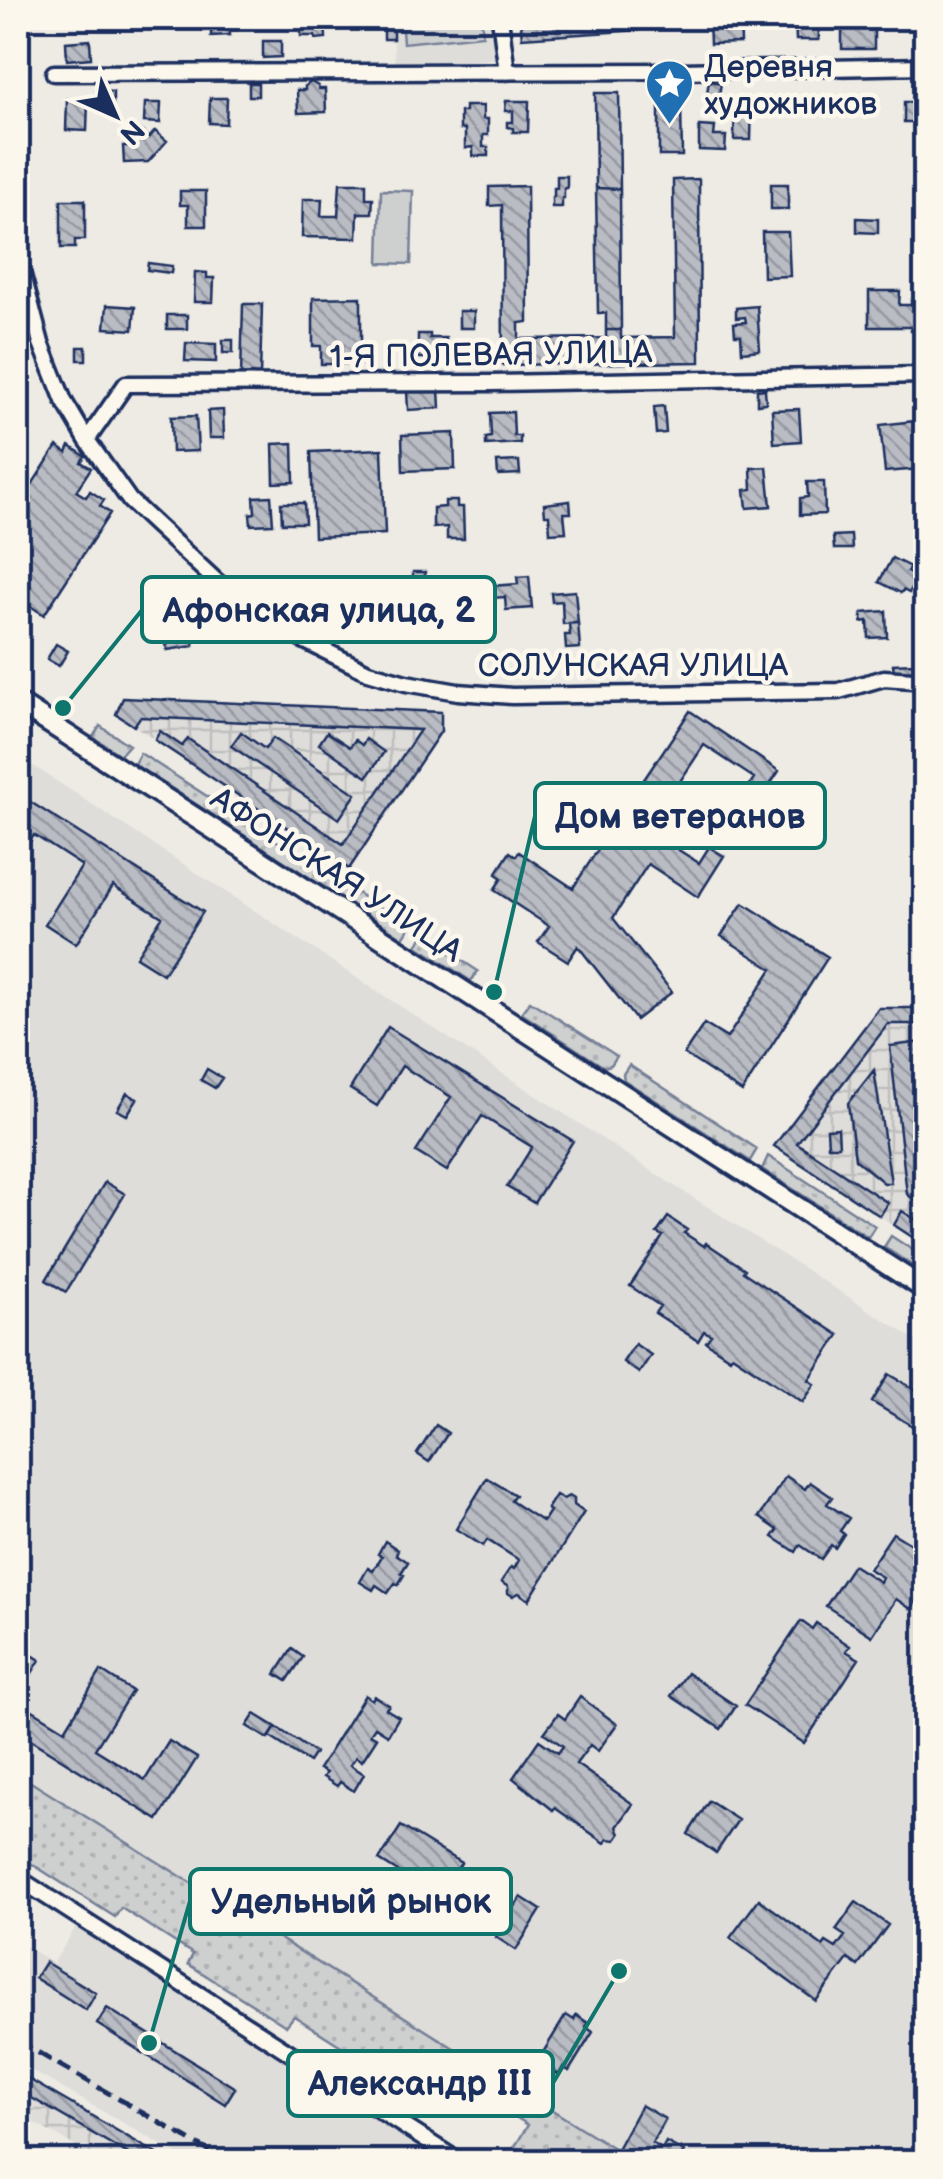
<svg xmlns="http://www.w3.org/2000/svg" width="943" height="2179" font-family="'Balsamiq Sans',sans-serif">
<style>
.built{fill:#deddda}
.industrial{fill:url(#industrial-grid)}
.grass{fill:url(#grass-dots);stroke:#747f96;stroke-width:2.5}
.pitch{fill:#cecfcf;stroke:#747f96;stroke-width:2.5}
.building{fill:url(#building-back-hatch);stroke:#1b2f5e;stroke-width:2.5}
.lines{fill:none;stroke-linecap:round;stroke-linejoin:round}
.minor-casing{stroke:#1b2f5e;stroke-width:21}
.tertiary-casing{stroke:#1b2f5e;stroke-width:25}
.minor{stroke:#fbf7ec;stroke-width:14}
.tertiary{stroke:#fbf7ec;stroke-width:18}
.rail{stroke:#1b2f5e;stroke-width:5;stroke-dasharray:15 8;stroke-linecap:butt}
.labels{text-anchor:middle;stroke-width:9;stroke-linejoin:round;paint-order:stroke}
.poi-label{font-size:32px;fill:#1b2f5e;stroke:#fbf7ec;text-anchor:start}
.street-label{font-size:32px;fill:#1b2f5e;stroke:#fbf7ec}
.leader{fill:none;stroke:#0f766e;stroke-width:4}
.callout-dot{fill:#0f766e;stroke:#fbf7ec;stroke-width:4}
.callout{fill:#fbf7ec;stroke:#0f766e;stroke-width:4}
.callout-label{font-size:35px;text-anchor:middle;font-weight:bold;fill:#1b2f5e}
</style>
<defs>
<pattern id="industrial-grid" width="8" height="8" patternUnits="userSpaceOnUse" patternTransform="scale(2.5)"><rect width="8" height="8" fill="#deddda"/><path d="M0 4h8M4 0v8" fill="none" stroke="#bebebe"/></pattern>
<pattern id="grass-dots" width="8" height="8" patternUnits="userSpaceOnUse" patternTransform="scale(2.5)"><rect width="8" height="8" fill="#cecfcf"/><path d="M2 2h.1M6 6h.1" fill="none" stroke="#b0b2b4" stroke-width="1.8" stroke-linecap="round"/></pattern>
<pattern id="building-back-hatch" width="6" height="6" patternUnits="userSpaceOnUse" patternTransform="scale(2.5)"><rect width="6" height="6" fill="#b9bcc3"/><path d="M-1 5l2 2M0 0l6 6M5-1l2 2" fill="none" stroke="#9699a2"/></pattern>
</defs>
<rect width="100%" height="100%" fill="#eeebe4"/>
<filter id="ink" filterUnits="userSpaceOnUse"><feTurbulence type="fractalNoise" baseFrequency=".01" numOctaves="2"/><feDisplacementMap in="SourceGraphic" scale="20" xChannelSelector="R" yChannelSelector="G"/><feConvolveMatrix kernelMatrix="1 2 1 2 8 2 1 2 1" color-interpolation-filters="sRGB"/></filter>
<g filter="url(#ink)">
<path class="built" d="M392 18H490L495 59 395 66Z
M18 756 670 1183 925 1346V2161H635L18 1774Z
M76 1927 446 2161H190L18 2063V1942L53 1963Z"/>
<path class="industrial" d="M123 698 441 712V731L349 869 116 714Z
M879 1008H925V1246L774 1146Z
M18 2073 171 2161H66L75 2146 18 2114Z"/>
<path class="grass" d="M100 726 129 745 120 755 93 737Z
M140 753 410 927 403 938 134 764Z
M423 935 478 971 471 981 417 946Z
M530 1001 617 1056 611 1065 604 1067 521 1013Z
M629 1065 757 1149 750 1161 624 1080 623 1074Z
M768 1156 875 1226 868 1237 762 1169Z
M891 1236 925 1258V1274L884 1247Z
M18 1774 581 2128 635 2161H506L528 2125 444 2071 418 2111 346 2064 352 2053 294 2016 286 2026 188 1964 193 1954 121 1908 115 1917 18 1855Z"/>
<path class="pitch" d="M401 18H481L483 35 403 43Z
M381 190 413 191 411 264 379 263Z"/>
<path class="building" d="M203 18H237V30H230V35L211 36V30H203Z
M300 18H316V21H325L326 38 316 39 315 36H301V29L296 25Z
M353 18H379L380 24 353 26Z
M520 18H638L639 30 522 38Z
M709 18H740L741 43 710 44Z
M795 18H818L819 40H796Z
M842 18H874V49H842Z
M384 26H393V39H384Z
M90 40 91 58 67 60 66 42Z
M263 41H281V57L263 58Z
M709 81 721 83 718 101 706 99Z
M311 82 318 86 319 89H325L326 112 298 113 297 90H305V86Z
M249 83H258V96H249Z
M96 91 113 92V111L95 110Z
M595 93H619L620 189 596 188Z
M675 97 676 106H681L682 156H659V107L665 106V98Z
M210 98H227L226 124 209 123Z
M67 99H88L87 131 66 130Z
M506 101H529L528 132H513V128L507 127V122H513V111H505Z
M735 101H752L751 140H734Z
M904 102H918V107H925V122H904Z
M145 103H161L160 123 144 122Z
M465 106H483V119H488V135H483V147H488V156H473V147L465 148V129H460V112H465Z
M699 126 715 127 714 136H726L725 151 699 150Z
M139 129 149 138 155 131 167 141 148 162 124 163 123 146H129L131 132Z
M557 176H567V188H564V198H562V207H552V197H554V188H557Z
M699 179 700 362 503 365 502 205 489 206V187L527 186 528 322 519 323V339L606 338V330H621V338L675 337 673 180Z
M340 183H366V198H373L372 213H358L357 238 302 237 303 199H322L321 216H338Z
M771 184H788V209H771Z
M596 188 620 189 621 330H606V313H598Z
M180 191H206V226H188V205H180Z
M61 200H85V240H75V248H61Z
M857 218 878 219V233L857 232Z
M762 232H788L790 276 763 277Z
M148 263 172 266 171 273 147 270Z
M195 272 207 273V278H214L213 302H194Z
M869 291H900L899 305H911V300H926V331H911V327H869Z
M361 297V364H321V346H313V298Z
M243 304H262L260 377 241 376Z
M107 305 135 307 133 330 105 328Z
M757 306 760 350 742 352 741 335H735L734 323 746 322 745 317 736 318V308Z
M459 311H474V328H459Z
M167 315H187V329H167Z
M418 334H430V338H446V354H430V358H418Z
M223 340H233V353H223Z
M186 343 216 344V362L185 361Z
M78 347H86V360H78Z
M18 374 28 380 18 395 25 400 18 411Z
M439 389 440 408 408 410 407 391Z
M765 389 766 403 757 404V390Z
M664 406 666 433 656 434 654 407Z
M799 409 801 441 774 443 772 410Z
M223 410 224 438H209L208 411Z
M513 412 514 436H520V443L486 445V438L491 437 490 413Z
M196 416 198 451 172 452 171 417Z
M915 421 920 469 885 472 880 425Z
M454 433 455 469 403 471 402 435Z
M293 443 294 482 274 483 273 444Z
M57 446 67 453 70 446 85 456 81 462 91 468 76 491 86 497 90 491 104 500 100 506 110 513 44 615 20 599 18 601V506Z
M382 449 385 534 314 537 311 452Z
M519 461 520 474 498 475 497 462Z
M767 467 771 506 747 508 745 490 752 489 751 468Z
M807 482H824L825 514 800 515V498L808 497Z
M271 496 273 524 251 525 250 514 255 513 254 497Z
M445 501H457V507H463L464 539H447V527L433 528V508L445 507Z
M570 501 571 513H564L566 532 550 533 549 515H545L544 504Z
M281 503H304L305 523H282Z
M851 535 852 549H834L833 536Z
M917 551H926V564H918Z
M892 558 910 567 907 572 917 578 909 593 903 590 901 593 879 582Z
M413 572H425V582H413Z
M529 576 532 608 506 610 505 597 492 598 491 586 518 584 517 577Z
M575 591 578 623 563 624 562 601 552 602 551 593Z
M886 611 887 637 869 638 868 621 862 622V613Z
M185 616 186 629 192 628 194 646 167 650 164 628H159L157 619Z
M569 623H578L580 648 566 649 565 635H570Z
M56 644 68 651 59 666 47 659Z
M914 663V671L894 672 893 664Z
M123 698 441 712V731L349 869 155 740 160 731 182 746 188 739 343 844 420 730 140 717 134 726 116 714Z
M690 711 779 771 741 829 727 820 754 778 704 745 669 798 643 781Z
M241 732 265 749 273 738 356 794 339 819 231 746Z
M327 732 350 747 355 740 362 745 366 739 384 752 367 777 319 744Z
M635 792 667 812 656 830 666 837 663 840 699 863 709 847 724 856 698 897 648 864 613 918 672 992 636 1020 578 946 568 961 538 942 549 926 494 890 502 878 496 874 510 852 516 856 519 852 573 888Z
M21 796 203 912 163 974 136 957 162 917 113 886 76 944 45 924 82 866 34 835 18 860V802Z
M743 903 828 957 742 1092 684 1054 704 1024 727 1038 772 969 721 936Z
M879 1008H926V1024H888L797 1143 888 1203 880 1216 774 1146Z
M388 1027 573 1141 534 1203 507 1187 532 1147 482 1116 447 1171 416 1152 451 1097 402 1066 377 1106 350 1089Z
M922 1042 926 1069V1209L907 1194 890 1046Z
M207 1069 222 1078 215 1088 201 1080Z
M874 1070 891 1183H884L855 1159 848 1103Z
M127 1093 137 1099 127 1115 117 1110Z
M838 1128 839 1146H828L827 1129Z
M105 1182 125 1194 66 1292 46 1280Z
M902 1211 926 1226V1246L894 1225Z
M668 1217 687 1230 684 1233 704 1246 706 1243 745 1269 743 1272 839 1335 809 1380 815 1384 803 1402 732 1355 730 1358 706 1342 711 1335 704 1331 698 1341 655 1313 660 1306 630 1286 663 1236 657 1233Z
M635 1344 651 1355 639 1373 623 1362Z
M889 1374 926 1396V1434L872 1402Z
M436 1425 448 1433 429 1462 417 1454Z
M786 1476 805 1489 810 1482 832 1497 827 1504 849 1518 840 1531 844 1534 835 1548 831 1545 821 1559 800 1545 796 1552 773 1537 778 1530 759 1517Z
M487 1478 515 1495 511 1501 543 1522 550 1511 547 1509 556 1495 563 1499 569 1496 574 1499V1505L584 1512 529 1600 519 1593 513 1596 508 1593V1587L501 1582 511 1567 514 1569 519 1560 487 1540 483 1546 456 1529Z
M893 1533 922 1551 926 1545V1587L911 1609 896 1599 872 1636 826 1606 853 1565 880 1582 882 1577 869 1569Z
M385 1541 398 1550 396 1554 408 1562 401 1573 404 1575 398 1585 395 1583 388 1593 376 1585 373 1590 360 1582 368 1568 373 1571 382 1556 378 1554Z
M801 1621 812 1629 816 1623 850 1646 846 1651 859 1659 804 1743 745 1705Z
M18 1646 40 1660 18 1696Z
M292 1649 303 1657 287 1681 276 1674Z
M101 1671 132 1691 95 1749 145 1780 169 1741 197 1758 158 1820 18 1732V1701L65 1730Z
M687 1673 736 1706 721 1729 671 1696Z
M365 1695 372 1700 374 1696 389 1705 386 1709 399 1717 388 1735 375 1727 370 1734 377 1738 362 1761 356 1757 350 1765 364 1774 354 1791 340 1782 337 1786 323 1777 326 1773 319 1769Z
M580 1697 617 1724 598 1751 590 1745 576 1764 633 1804 617 1827 620 1834 616 1840 608 1839 605 1843 555 1808 553 1810 513 1778 539 1740 558 1753 563 1746 544 1733 558 1714 565 1719Z
M255 1714 276 1727 268 1739 247 1726Z
M276 1727 315 1753 309 1762 270 1737Z
M709 1801 738 1820 716 1853 688 1834Z
M401 1826 461 1863 440 1898 379 1860Z
M521 1897 541 1910 516 1950 496 1937Z
M759 1899 823 1946 826 1942 836 1948 845 1936 836 1930 856 1902 888 1925 858 1966 848 1959 816 2001 730 1938Z
M45 1962 96 1993 86 2010 35 1978Z
M107 2008 235 2088 225 2104 97 2024Z
M566 2015 574 2020 576 2015 588 2023 586 2027 593 2032 569 2071 563 2067 559 2075 544 2066 549 2058 542 2054Z
M18 2073 171 2162H142L18 2090Z
M641 2105 665 2119 652 2143 662 2149 666 2142 684 2152 680 2158 686 2162H648L643 2158 640 2162 617 2149Z"/>
<g class="lines">
<defs>
<path id="minor" d="M500 18 507 72
M54 73 681 71 926 66
M18 257 41 343 64 401 87 440 130 501 216 581 253 610 285 631 368 672 406 683 458 692 512 696 839 691 884 678 926 681
M87 440 126 384 491 383 926 375
M18 1878 460 2162"/>
<path id="tertiary" d="M18 703 926 1290"/>
</defs>
<use href="#minor" class="minor-casing"/>
<use href="#tertiary" class="tertiary-casing"/>
<use href="#minor" class="minor"/>
<use href="#tertiary" class="tertiary"/>
<path class="rail" d="M18 2041 228 2162"/>
</g>
</g>
<defs>
<symbol id="sight-pin" viewBox="-11 -11 22 30"><path d="M0 17L-7.5 6A9.5 9.5 0 1 1 7.5 6Z" fill="#1f6fb2" stroke="#fbf7ec"/><path d="M0-6L1.8-2.2L6-1.7L2.9 1.2L3.7 5.4L0 3.3L-3.7 5.4L-2.9 1.2L-6-1.7L-1.8-2.2Z" fill="#fff"/></symbol>
</defs>
<g fill-rule="evenodd">
<use href="#sight-pin" x="642" y="56" width="55" height="75"/>
</g>
<g class="labels">
<g class="poi-label">
<text x="704" y="77">Деревня<tspan x="704" dy="37">художников</tspan></text>
</g>
<g class="street-label">
<text transform="translate(491 354) rotate(-1)" y="11">1-Я ПОЛЕВАЯ УЛИЦА</text>
<text x="633" y="676">СОЛУНСКАЯ УЛИЦА</text>
<text transform="translate(337 874) rotate(33)" y="11">АФОНСКАЯ УЛИЦА</text>
</g>
</g>
<path class="leader" d="M63 708L142 610M494 992L535 816M149 2043L190 1901M619 1971L553 2083"/>
<g class="callout-dot">
<circle cx="63" cy="708" r="10"/>
<circle cx="494" cy="992" r="10"/>
<circle cx="149" cy="2043" r="10"/>
<circle cx="619" cy="1971" r="10"/>
</g>
<g class="callout">
<rect x="142" y="577" width="353" height="65" rx="10"/>
<rect x="535" y="783" width="290" height="65" rx="10"/>
<rect x="190" y="1869" width="321" height="65" rx="10"/>
<rect x="288" y="2051" width="265" height="65" rx="10"/>
</g>
<g class="callout-label">
<text x="319" y="622">Афонская улица, 2</text>
<text x="680" y="828">Дом ветеранов</text>
<text x="351" y="1913">Удельный рынок</text>
<text x="420" y="2095">Александр III</text>
</g>
<rect width="943" height="2179" fill="none" stroke="#fbf7ec" stroke-width="60"/>
<rect x="30" y="30" width="883" height="2119" fill="none" stroke="#1b2f5e" stroke-width="4" filter="url(#ink)"/>
<g transform="translate(115 115) rotate(135)" stroke="#fbf7ec" stroke-width="8" paint-order="stroke">
<path d="M0-8L18 38L0 25L-18 38Z" fill="#1b2f5e"/>
<text y="-15" font-size="28" font-weight="bold" text-anchor="middle" fill="#1b2f5e">N</text>
</g>
</svg>
